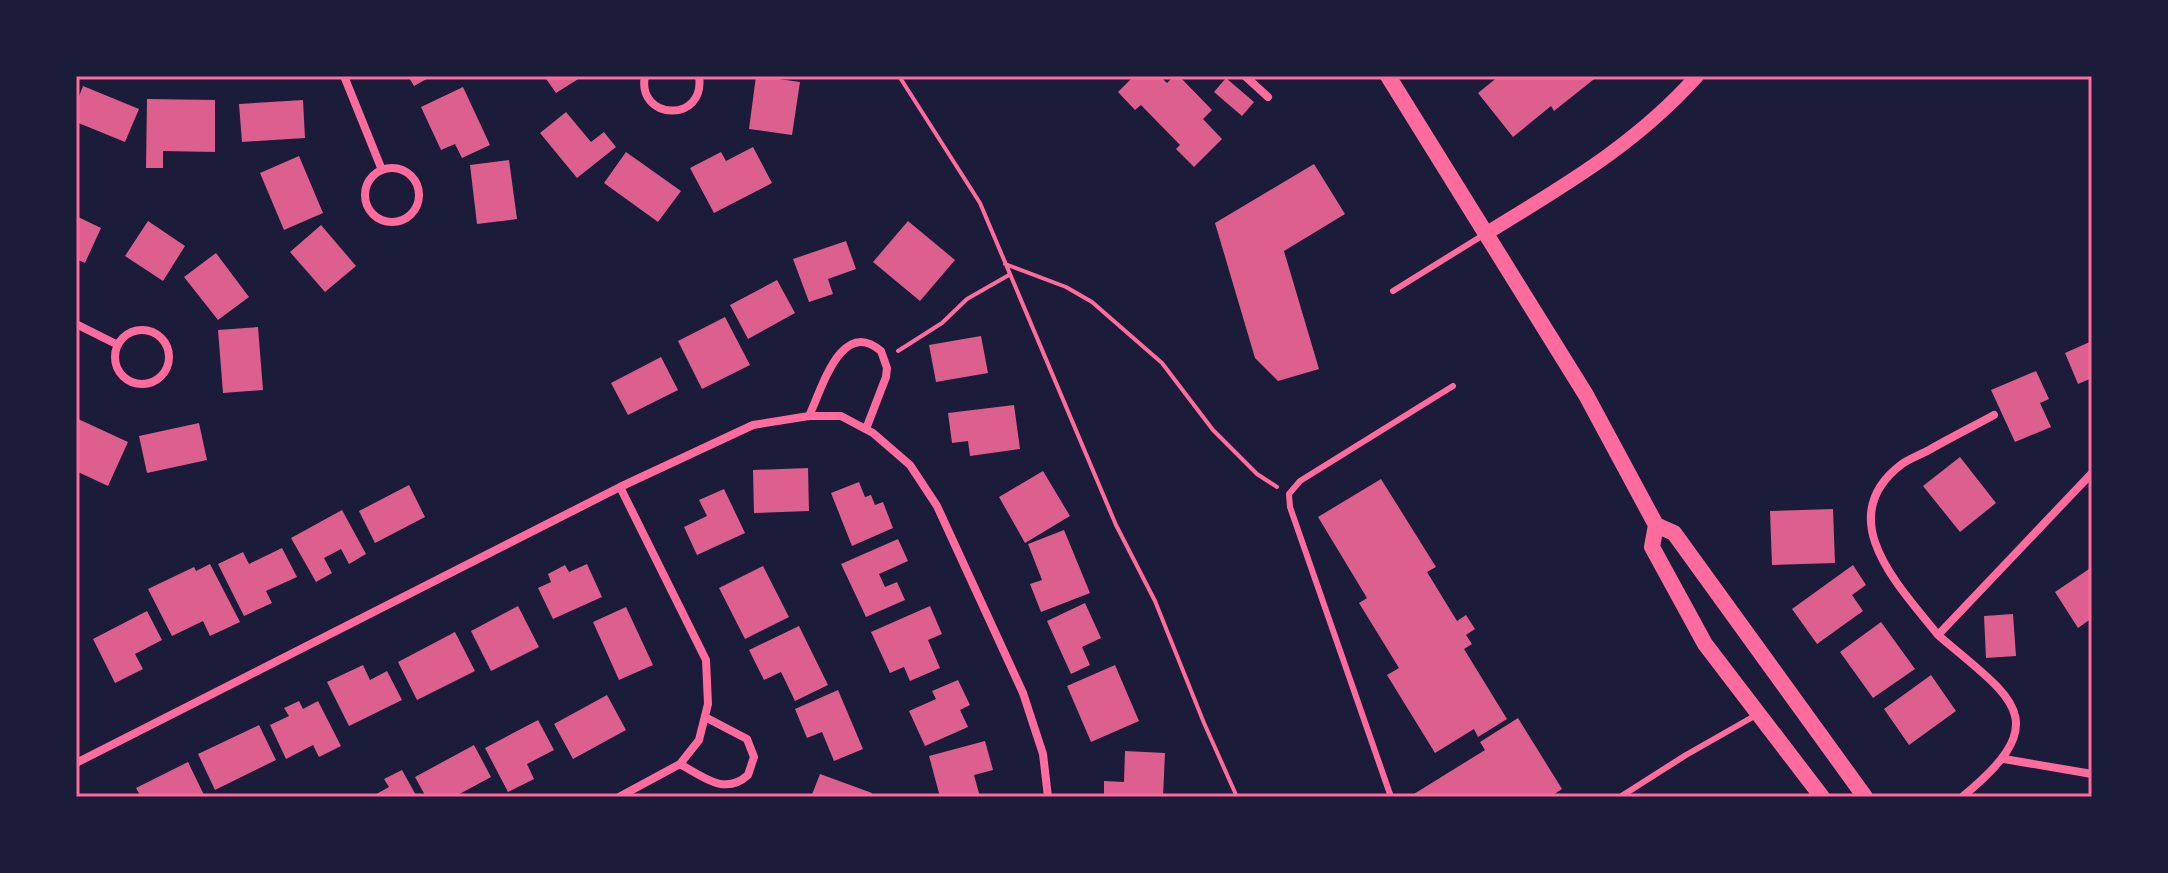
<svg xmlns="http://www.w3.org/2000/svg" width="2168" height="873" font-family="Ubuntu,sans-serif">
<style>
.building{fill:#dd5f8e}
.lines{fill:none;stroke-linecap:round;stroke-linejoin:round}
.path{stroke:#ff6b9d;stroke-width:4}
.service{stroke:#ff6b9d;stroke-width:6}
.minor{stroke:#ff6b9d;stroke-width:8}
.tertiary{stroke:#ff6b9d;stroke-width:14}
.secondary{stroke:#ff6b9d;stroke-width:16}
.neatline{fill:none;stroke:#ff6b9d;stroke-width:3}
</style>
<rect width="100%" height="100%" fill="#1b1b3a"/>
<path class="building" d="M408 76H432L414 86Z
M544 76H583L556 93Z
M756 76 800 82 792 135 749 129Z
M1134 76H1160L1167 83 1174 76H1179L1212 110 1203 119 1222 139 1194 167 1176 149 1180 145 1141 105 1135 110 1118 92Z
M1499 76H1598L1554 111 1551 106 1513 137 1478 93Z
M1226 78 1254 102 1242 116 1214 92Z
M83 86 139 109 125 142 76 122V104Z
M463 87 490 145 462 158 455 144 441 150 421 107Z
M147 99 215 100V152L163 151V168H146Z
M303 100 305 138 242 142 239 104Z
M566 112 591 142 604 132 616 147 577 178 540 133Z
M753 147 772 183 714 213 690 168 721 152 726 161Z
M626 152 681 191 658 222 604 183Z
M299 156 323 213 284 230 260 173Z
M509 160 517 219 477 224 470 165Z
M1314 164 1345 214 1284 251 1319 369 1278 381 1255 358 1215 223Z
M76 216 101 228 85 263 76 259Z
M148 221 185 246 163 281 125 256Z
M908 221 955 260 920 301 873 262Z
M321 225 356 266 325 292 290 252Z
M846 241 856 269 828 279 833 294 809 302 793 259Z
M216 253 249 297 218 320 184 277Z
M777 280 795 313 748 339 730 305Z
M725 317 750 365 702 389 678 341Z
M258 327 263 390 223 393 218 330Z
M981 336 988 373 936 382 929 345Z
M2092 341V378L2078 384 2065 353Z
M661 357 678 390 628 415 611 383Z
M2036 371 2049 399 2040 403 2051 427 2015 442 1991 390Z
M1014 405 1020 449 970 456 968 441 952 443 948 413Z
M76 418 128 442 108 486 76 471Z
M199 423 207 460 147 473 139 436Z
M1960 457 1996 503 1960 532 1923 486Z
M808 468 809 511 754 513 753 470Z
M1043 471 1070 516 1025 543 999 497Z
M1381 479 1436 567 1427 572 1457 621 1466 615 1475 629 1466 635 1472 644 1464 649 1507 719 1478 737 1474 729 1435 753 1387 675 1399 668 1359 603 1367 598 1318 517Z
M859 482 865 497 871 495 875 505 883 502 893 528 852 546 831 493Z
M409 485 425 517 375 543 359 511Z
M724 489 745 533 697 555 684 527 707 516 699 500Z
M1833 509 1835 563 1772 565 1770 511Z
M342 510 366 554 349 564 341 549 324 558 332 573 316 582 291 538Z
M1064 530 1090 593 1041 612 1030 584 1042 580 1028 544Z
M898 539 908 561 879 574 885 587 897 582 905 600 866 617 841 564Z
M282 548 297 577 266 591 272 603 244 616 218 564 243 552 249 564Z
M210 564 240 622 210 636 203 621 172 636 148 589 194 567 196 571Z
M587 564 602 597 553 619 538 588 551 582 548 574 565 565 569 572Z
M1853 565 1866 585 1852 595 1863 611 1817 644 1792 609Z
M763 566 789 617 745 639 719 588Z
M2092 567V618L2078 628 2055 592Z
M1085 603 1101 638 1082 647 1090 665 1071 674 1047 621Z
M518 606 539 647 491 671 471 631Z
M930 606 942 634 928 640 940 668 910 681 904 667 890 673 871 632Z
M626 607 653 665 619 680 593 622Z
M147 611 162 640 135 654 143 669 115 683 93 639Z
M2013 614 2016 656 1986 658 1984 616Z
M1881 622 1915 669 1873 698 1840 652Z
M799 626 828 685 795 701 781 672 764 680 749 650Z
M455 632 475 671 417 700 398 662Z
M363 665 370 680 387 671 402 700 349 726 327 682Z
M1115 665 1139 721 1091 742 1067 686Z
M1931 675 1956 711 1909 745 1884 709Z
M958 680 970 705 960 710 968 727 925 746 909 711 936 699 932 691Z
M838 690 863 749 834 761 822 732 807 738 795 709Z
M607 695 626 730 573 759 554 724Z
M299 701 303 709 318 701 341 746 319 757 313 745 286 759 270 725 289 716 284 708Z
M1518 718 1562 789 1550 797H1409L1485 750 1480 742Z
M538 720 554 750 527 764 534 779 508 792 485 748Z
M259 725 276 760 215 790 198 754Z
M985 741 993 770 974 775 980 797H940L929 756Z
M474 745 491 777 454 797H426L415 777Z
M1125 751 1165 753 1163 797H1104V781L1124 782Z
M188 762 204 795 141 797 136 788Z
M402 770 417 797H371L389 787 384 779Z
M820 774 872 793 870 797H811Z"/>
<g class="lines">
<path class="path" d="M899 76 980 203 1116 525 1155 601 1204 723 1237 797
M1005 264 1066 287 1092 302 1162 363 1213 430 1257 474 1277 487
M898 351 942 323 967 299 1009 275"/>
<path class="service" d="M1393 291 1485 234
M1391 797 1290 507 1289 494 1300 481 1453 386
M1620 797 1686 755 1758 714"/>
<path class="minor" d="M344 76 382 170
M645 76C636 120 706 124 699 76
M1245 76 1268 97
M365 195a27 27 0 1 1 54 0a27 27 0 1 1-54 0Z
M76 324 118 345
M115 357a27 27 0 1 1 54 0a27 27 0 1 1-54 0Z
M809 416C822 389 841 317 881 351L887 368 886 377 866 429
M1938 635C1900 587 1830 518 1902 464 1909 459 1920 455 1929 450 1950 438 1972 427 1994 415
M2004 759 2092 774
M76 763 620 487 753 425 809 416H841L873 433 910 465 937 506 1023 693 1043 754 1048 797
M680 764C703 777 725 796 748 775L754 757 747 739 705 717
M619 797 680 764 699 740 708 704 706 660 620 487
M1962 797C2058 719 2011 698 1938 635L2092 473"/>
<path class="tertiary" d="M1487 233C1565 185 1635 145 1697 76"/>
<path class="secondary" d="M1388 76 1586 395 1656 525 1674 533 1865 797
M1656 525 1652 547 1705 644 1822 797"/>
</g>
<rect width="2168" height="873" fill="none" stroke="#1b1b3a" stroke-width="156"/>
<rect x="78" y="78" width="2012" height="717" class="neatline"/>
</svg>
